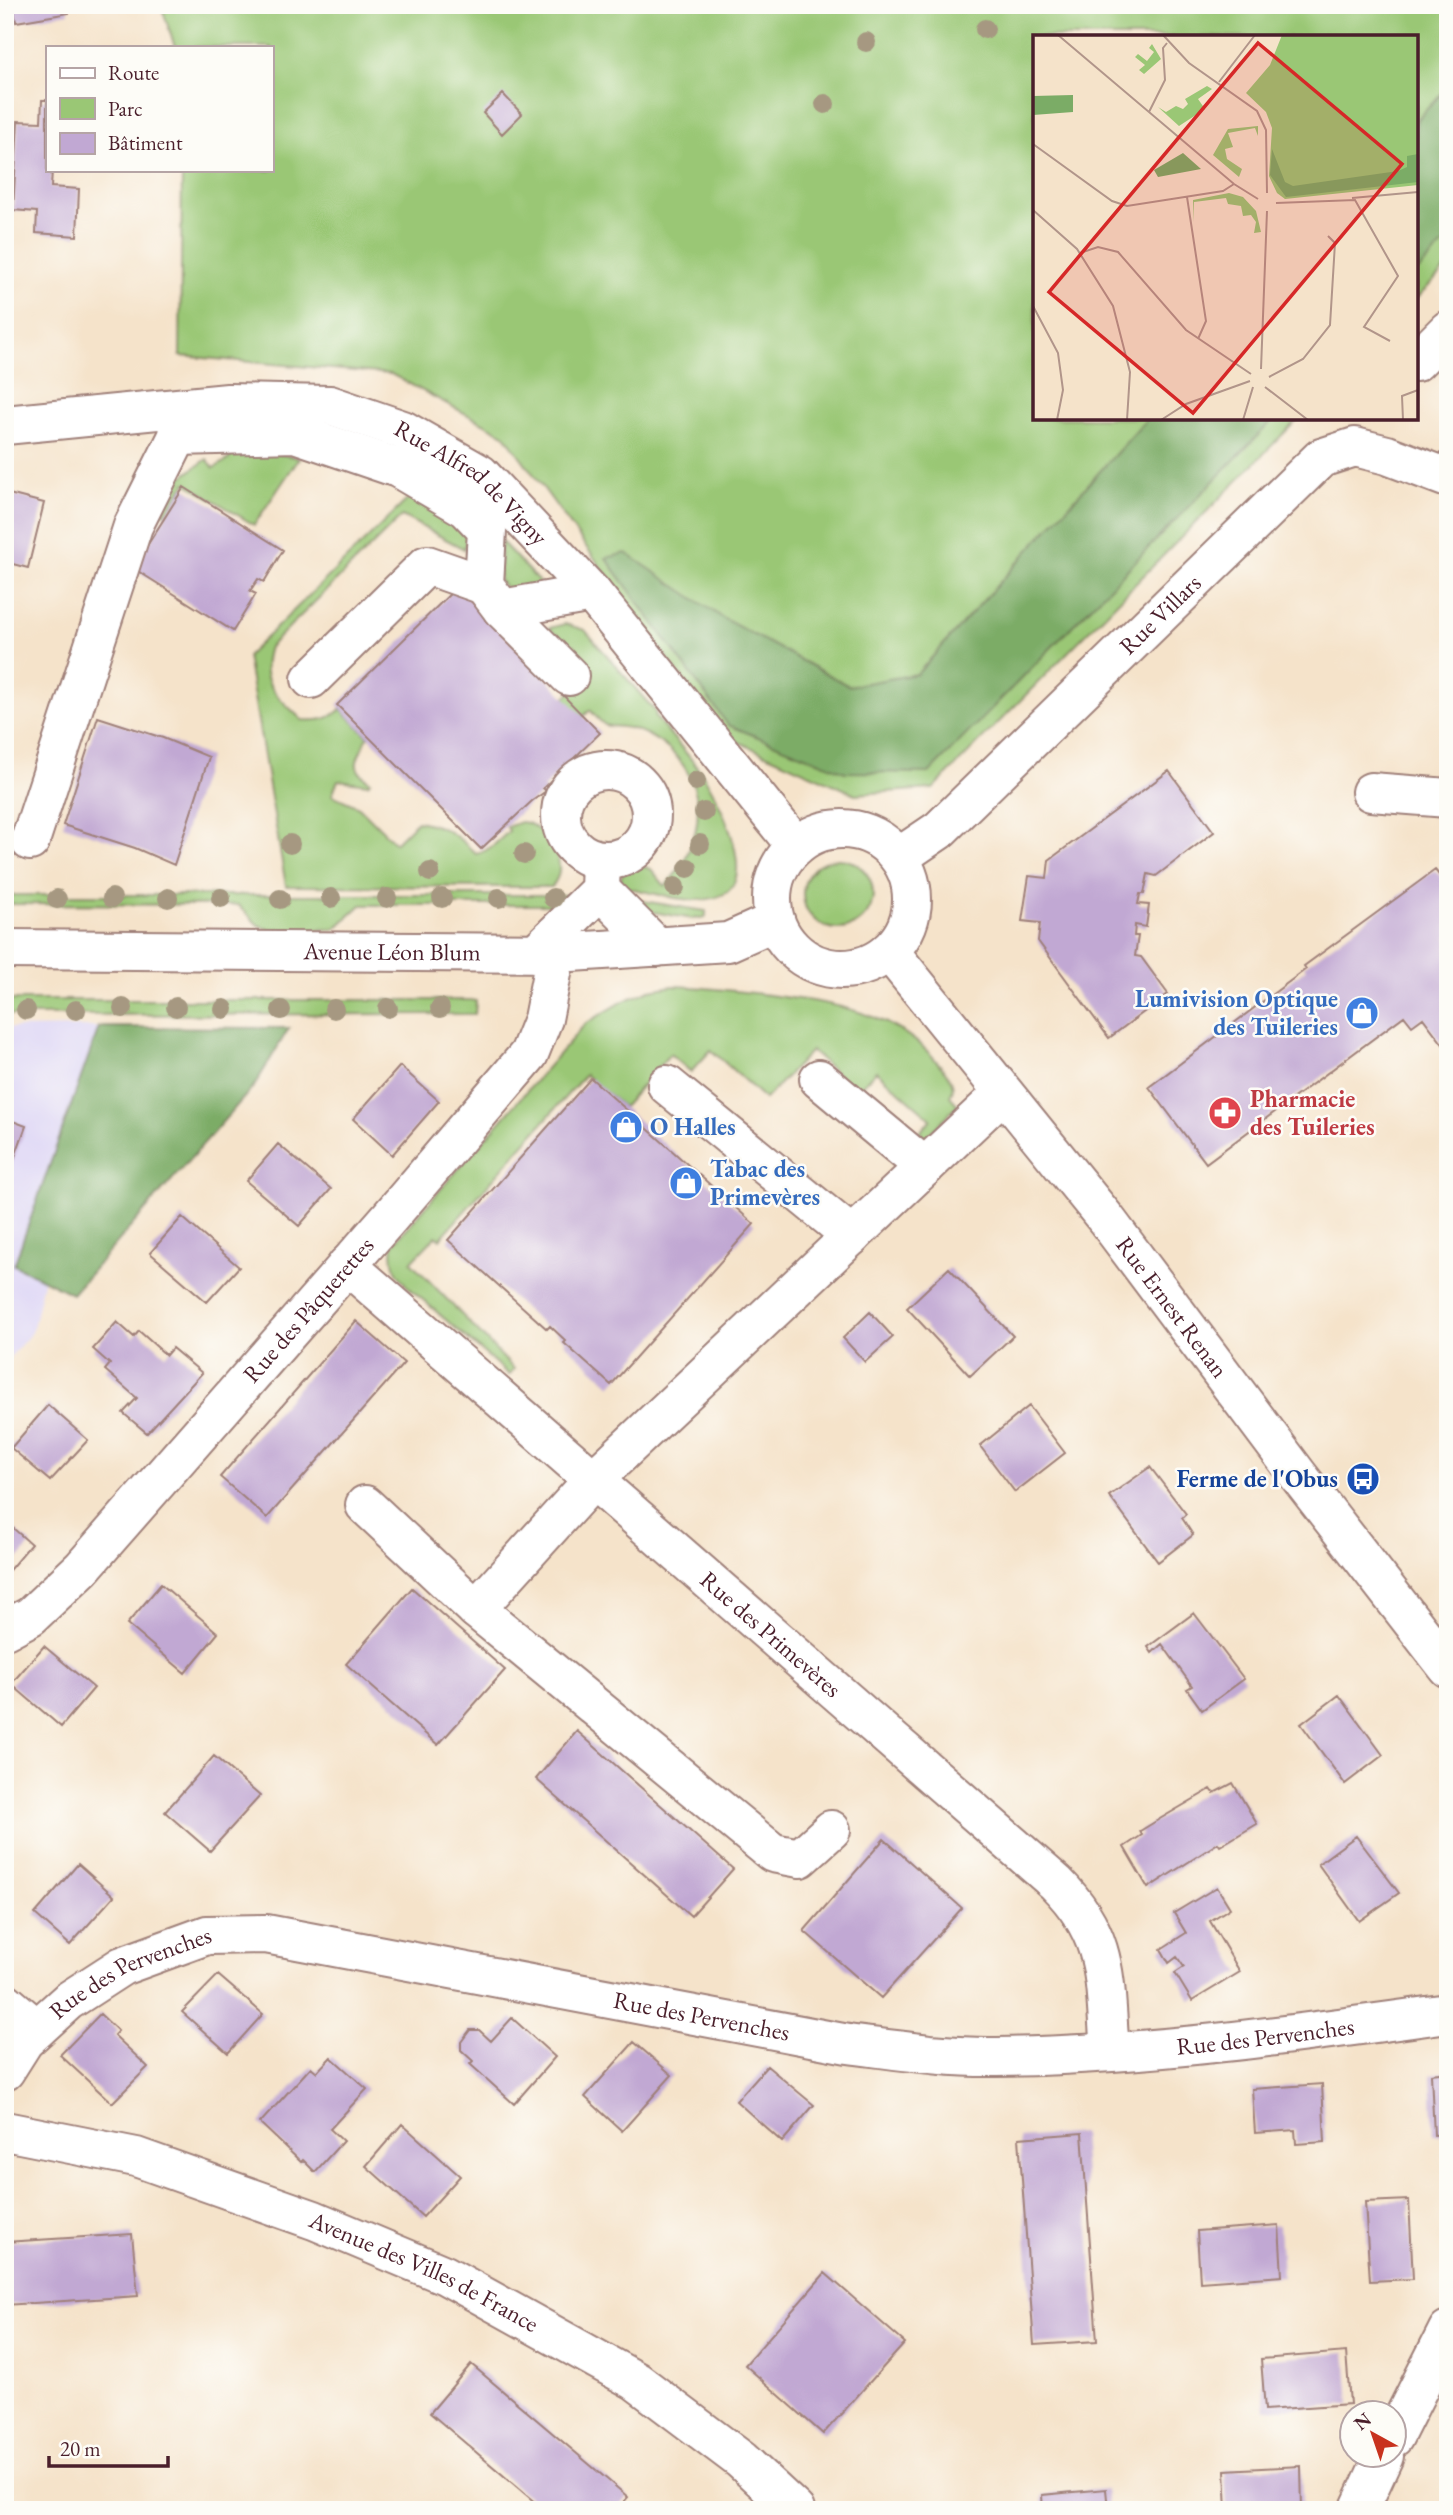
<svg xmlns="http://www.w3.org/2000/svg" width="1453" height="2515" font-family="'EB Garamond',serif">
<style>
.built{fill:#ddd5f6}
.green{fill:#9ac775;stroke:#727350;stroke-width:2}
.forest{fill:#7bac66;stroke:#626648;stroke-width:2}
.building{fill:#c1a8d3}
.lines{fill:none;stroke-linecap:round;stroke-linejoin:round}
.minor-casing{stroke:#a0817a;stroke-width:42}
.minor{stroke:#fff;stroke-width:38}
.tree{fill:#a69881}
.labels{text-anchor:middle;stroke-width:5;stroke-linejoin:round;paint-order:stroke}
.street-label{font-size:24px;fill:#4a1f2b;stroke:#fdfcf7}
.shop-label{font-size:24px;font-weight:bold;fill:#366cbe;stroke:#fdfcf7;text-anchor:start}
.health-label{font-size:24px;font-weight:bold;fill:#be3a42;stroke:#fdfcf7;text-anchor:start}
.transit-label{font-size:24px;font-weight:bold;fill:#164399;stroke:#fdfcf7;text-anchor:end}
.inset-road{fill:none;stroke:#b1958a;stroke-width:2}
.view{fill:#d62828;fill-opacity:0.15;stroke:#d62828;stroke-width:3.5}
.inset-edge{fill:none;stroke:#4a1f2b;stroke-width:3.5}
</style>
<rect width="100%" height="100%" fill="#fdfcf7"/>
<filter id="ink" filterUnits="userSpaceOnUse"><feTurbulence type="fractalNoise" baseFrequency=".0143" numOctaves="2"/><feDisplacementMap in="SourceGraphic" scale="14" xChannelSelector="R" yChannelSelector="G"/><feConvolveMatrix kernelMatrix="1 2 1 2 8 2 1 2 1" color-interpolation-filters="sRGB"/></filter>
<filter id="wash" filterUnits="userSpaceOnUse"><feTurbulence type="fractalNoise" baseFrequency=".00686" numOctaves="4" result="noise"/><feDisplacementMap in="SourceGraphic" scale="28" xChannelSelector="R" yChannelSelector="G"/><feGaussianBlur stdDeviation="1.57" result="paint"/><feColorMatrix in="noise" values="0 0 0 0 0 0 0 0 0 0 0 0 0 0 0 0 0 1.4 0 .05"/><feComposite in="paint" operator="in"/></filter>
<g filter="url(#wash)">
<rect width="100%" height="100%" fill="#f5e3ca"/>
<path class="built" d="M99 1027 32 1332 5 1363V1028Z"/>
<path class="green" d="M161 5H1448V266L1416 299V37H1035V418H1299L933 789 855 794 723 735 504 434 391 374 180 356 182 170H271V47H175Z
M232 450 271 452 299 458 254 525 186 483 165 514 161 511 182 477 207 459 214 468 229 459Z
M411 496C430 507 453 517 467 536L464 549 402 516 269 647C257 684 278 696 302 720 318 721 329 720 341 709L368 736C359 757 347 767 370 781L368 784 338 780 332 795 359 807 395 843 417 821C445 826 456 834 476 854 490 851 499 840 509 831L507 827 520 822 528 823C543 830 561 854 559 871 559 877 555 882 552 887L286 886 247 656Z
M501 541 542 585 508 590 499 581Z
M565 624 585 630 655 711 656 718C671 735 687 753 701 772 716 793 758 875 724 894 695 910 649 889 618 887L624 869 633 863 651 869 665 886C711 837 711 769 648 735 640 731 630 728 622 727 617 726 610 727 605 725 600 722 594 714 590 710L576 724 557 705 592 671 549 628Z
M803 894a35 35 0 1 1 70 0a35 35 0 1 1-70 0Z
M5 895H567L562 905H361L335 929 272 931 258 925 238 905 5 904Z
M618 897 706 911V917L693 919 630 908Z
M673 986C705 987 737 991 769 995 832 1003 897 1012 939 1064 947 1074 958 1084 950 1096L958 1105 923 1140 912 1141 931 1119 876 1071 857 1091 811 1051 765 1099 711 1050 691 1072 670 1054 623 1107 585 1075 440 1239 436 1236 411 1262 514 1369 509 1375 406 1285C395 1272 390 1261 393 1244L585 1024 624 1001 650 990Z
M5 1000H470L476 1001 475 1014 5 1015Z"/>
<path class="forest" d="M1448 86V240L1416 273V121Z
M1148 418H1275L929 773 845 772 728 725 606 558 626 553 726 620 849 686 917 674Z
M99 1027 289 1028 255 1085 72 1294 14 1265Z"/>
<g id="blocks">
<path class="building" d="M13 5H67L69 13 16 22Z
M503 94 522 114 502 134 483 113Z
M42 100H47V170H52L51 187 79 189 77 236 36 233 37 212 13 210 18 121 41 122Z
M184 487 283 550 264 582 258 579 250 591 256 594 233 631 133 568Z
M5 493 44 503 28 568 5 562Z
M457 587 600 733 543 788 546 791 532 801 481 849 337 705Z
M98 717 163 738 209 757 174 865 135 848 63 825Z
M1169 771 1214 832 1156 876 1148 874 1144 894H1140L1138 904 1149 905 1146 927 1135 925 1134 936H1138L1135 956 1141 957 1168 994 1109 1038 1038 941 1040 923 1022 921 1029 876 1047 878 1049 860Z
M1435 870 1448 886V1051L1423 1018 1412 1026 1404 1016 1206 1163 1149 1087 1306 969 1304 966Z
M400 1066 439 1101 392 1155 353 1119Z
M591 1078 754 1224 611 1385 564 1343 566 1341 550 1326 547 1329 448 1240Z
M5 1118 26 1126 6 1181H5Z
M278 1144 331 1189 299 1226 246 1181Z
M182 1217 239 1267 207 1302 150 1253Z
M949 1268 1013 1336 970 1376 907 1308Z
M870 1312 893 1337 865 1362 843 1338Z
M356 1321 404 1363 267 1518 220 1477Z
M117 1322 134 1337 139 1331 166 1355 172 1348 202 1373 147 1433 123 1413 137 1398 105 1370 110 1364 93 1349Z
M48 1405 88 1440 50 1481 11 1448Z
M1029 1406 1065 1453 1015 1492 980 1446Z
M1150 1467 1186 1514 1182 1518 1193 1535 1158 1562 1109 1496Z
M5 1521 31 1544 5 1575Z
M161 1584 218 1633 185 1673 127 1624Z
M412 1588 505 1670 438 1745 346 1664Z
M1194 1613 1244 1679 1202 1710 1187 1689 1192 1686 1162 1644 1152 1653 1148 1647Z
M44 1646 94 1688 61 1727 11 1684Z
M1339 1695 1383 1755 1345 1784 1301 1724Z
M577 1731 733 1869 691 1916 536 1779Z
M214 1756 260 1796 210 1851 165 1812Z
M1233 1783 1257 1824 1220 1846 1218 1843 1148 1888 1124 1847 1142 1835 1140 1831 1158 1820 1211 1789 1214 1793Z
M1356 1836 1399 1893 1359 1921 1318 1864Z
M884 1839 962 1908 881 1998 804 1931Z
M78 1864 114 1896 70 1945 35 1914Z
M1217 1887 1230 1908 1210 1921 1240 1972 1192 2001 1175 1973 1184 1967 1177 1957 1169 1963 1161 1949 1186 1933 1174 1913Z
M218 1975 263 2014 228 2053 182 2012Z
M100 2014 118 2031 114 2035 148 2067 112 2103 60 2055Z
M512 2018 555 2057 514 2104 470 2064 473 2061 461 2050V2042L470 2030H479L491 2041Z
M634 2042 672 2075 622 2131 585 2097Z
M331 2057 367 2089 330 2129 343 2141 315 2172 303 2160 301 2162 260 2123 311 2067 317 2072Z
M767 2066 814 2105 782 2142 736 2101Z
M1448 2072V2134L1434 2135 1431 2074Z
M1322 2084 1325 2142 1296 2144 1295 2130 1255 2133 1252 2089Z
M402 2124 460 2176 423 2217 366 2166Z
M1082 2133 1097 2341 1034 2345 1019 2138Z
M1409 2200 1413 2279 1370 2281 1365 2202Z
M1279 2225 1282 2276 1200 2282 1197 2231Z
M132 2234 138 2296 5 2305V2242Z
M825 2273 905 2343 823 2434 745 2365Z
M1346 2352 1350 2404 1265 2410 1261 2359Z
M471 2364 628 2497 617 2510H544L430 2413Z
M1301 2466 1302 2510H1227L1225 2470Z
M1106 2489 1108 2510H1043L1042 2495Z"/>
</g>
</g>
<g filter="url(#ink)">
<use href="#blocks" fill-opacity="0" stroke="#a0817a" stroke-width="2"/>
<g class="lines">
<defs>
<g id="minor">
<path d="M1416 362 1448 330"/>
<path id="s1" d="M5 425 228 403 330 405 403 430 480 474 592 593 796 846"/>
<path d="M178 436 295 433 398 468 466 508 487 530 484 585 502 609 592 593"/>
<path d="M502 609 569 676"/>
<path d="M311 679 427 565 484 585"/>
<circle cx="606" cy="815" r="45"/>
<path d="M1371 792 1448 798"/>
<circle cx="842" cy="899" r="70"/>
<path d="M30 841 133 526 178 436 180 412"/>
<path id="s2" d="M899 857 939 830 1321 458 1355 447 1387 455 1448 478"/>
<path d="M600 890 657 947"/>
<path id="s3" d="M5 949 556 953 728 942 775 921"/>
<path id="s4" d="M889 951 1106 1219 1298 1475 1448 1668"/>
<path d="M536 953 600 890 601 860"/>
<path d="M819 1079 925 1167"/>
<path d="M667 1085 852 1236"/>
<path id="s5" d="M347 1265 1056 1883C1110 1937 1104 1981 1110 2051"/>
<path d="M365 1505 476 1609 593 1480 1003 1093"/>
<path d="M476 1609 773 1853 800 1858 831 1830"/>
<path id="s6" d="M5 1630 31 1616 82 1568 389 1218 529 1054 543 1019 556 953"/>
<path d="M5 2002 37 2029"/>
<path id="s7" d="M5 2071 24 2041 37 2029 68 2001 122 1966 207 1935 266 1934 848 2044C898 2050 947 2058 997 2057 1148 2055 1299 2034 1448 2013"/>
<path id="s8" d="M5 2131 136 2157 314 2220 445 2275 636 2381 741 2460 795 2510"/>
<path d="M1394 2437 1448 2330"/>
<path d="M1359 2510 1384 2456"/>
</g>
</defs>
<use href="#minor" class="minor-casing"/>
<use href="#minor" class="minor"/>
</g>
<g class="tree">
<circle cx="985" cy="29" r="10"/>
<circle cx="866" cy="42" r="10"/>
<circle cx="825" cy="104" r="10"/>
<circle cx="696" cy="781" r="10"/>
<circle cx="704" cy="812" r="10"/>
<circle cx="290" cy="844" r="10"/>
<circle cx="700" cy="844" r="10"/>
<circle cx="524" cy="854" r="10"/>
<circle cx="688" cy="868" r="10"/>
<circle cx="430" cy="872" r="10"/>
<circle cx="675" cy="887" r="10"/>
<circle cx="112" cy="898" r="10"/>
<circle cx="168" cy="898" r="10"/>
<circle cx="221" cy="898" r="10"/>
<circle cx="331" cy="898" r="10"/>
<circle cx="387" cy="898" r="10"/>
<circle cx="442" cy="898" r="10"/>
<circle cx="499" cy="898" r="10"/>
<circle cx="553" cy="898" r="10"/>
<circle cx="57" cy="899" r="10"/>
<circle cx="280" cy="899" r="10"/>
<circle cx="176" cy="1007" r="10"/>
<circle cx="123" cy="1008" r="10"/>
<circle cx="388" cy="1008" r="10"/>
<circle cx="440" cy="1008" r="10"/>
<circle cx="224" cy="1009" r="10"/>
<circle cx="334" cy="1009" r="10"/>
<circle cx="26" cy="1010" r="10"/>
<circle cx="76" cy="1010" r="10"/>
<circle cx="281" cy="1010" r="10"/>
</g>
</g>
<defs>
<symbol id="shop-disc" viewBox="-11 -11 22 22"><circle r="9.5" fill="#3f7fe0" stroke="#fdfcf7"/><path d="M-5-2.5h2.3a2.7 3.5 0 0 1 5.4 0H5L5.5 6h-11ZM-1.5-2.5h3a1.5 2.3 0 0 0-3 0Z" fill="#fff"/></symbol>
<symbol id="pharmacy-disc" viewBox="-11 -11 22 22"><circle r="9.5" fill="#e0444e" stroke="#fdfcf7"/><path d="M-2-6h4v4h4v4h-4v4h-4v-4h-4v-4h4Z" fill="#fff"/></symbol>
<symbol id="bus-disc" viewBox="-11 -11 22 22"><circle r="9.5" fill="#1a4fb4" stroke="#fdfcf7"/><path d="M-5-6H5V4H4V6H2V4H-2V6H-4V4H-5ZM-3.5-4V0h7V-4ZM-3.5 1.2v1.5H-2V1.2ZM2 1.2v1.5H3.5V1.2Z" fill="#fff"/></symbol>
</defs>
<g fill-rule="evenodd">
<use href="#shop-disc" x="1343" y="994" width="38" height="38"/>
<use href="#pharmacy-disc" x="1206" y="1094" width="38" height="38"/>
<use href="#shop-disc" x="607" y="1108" width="38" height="38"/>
<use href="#shop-disc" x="667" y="1164" width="38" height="38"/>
<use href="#bus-disc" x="1344" y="1460" width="38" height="38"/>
</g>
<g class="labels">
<g class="street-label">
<text dy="8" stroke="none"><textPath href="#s1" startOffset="490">Rue Alfred de Vigny</textPath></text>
<text dy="8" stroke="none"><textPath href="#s2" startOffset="357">Rue Villars</textPath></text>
<text dy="8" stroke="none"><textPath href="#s3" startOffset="387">Avenue Léon Blum</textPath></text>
<text dy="8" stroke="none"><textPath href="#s4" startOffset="455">Rue Ernest Renan</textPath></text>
<text dy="8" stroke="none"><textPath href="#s6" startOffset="443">Rue des Pâquerettes</textPath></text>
<text dy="8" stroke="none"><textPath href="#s5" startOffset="562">Rue des Primevères</textPath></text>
<text dy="8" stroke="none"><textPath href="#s7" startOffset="164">Rue des Pervenches</textPath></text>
<text dy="8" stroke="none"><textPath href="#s7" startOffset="752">Rue des Pervenches</textPath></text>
<text dy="8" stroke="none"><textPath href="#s7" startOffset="1320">Rue des Pervenches</textPath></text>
<text dy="8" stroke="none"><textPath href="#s8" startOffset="444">Avenue des Villes de France</textPath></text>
</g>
<g class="shop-label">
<text x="1338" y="1007" text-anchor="end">Lumivision Optique<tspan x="1338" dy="28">des Tuileries</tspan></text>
<text x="650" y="1135">O Halles</text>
<text x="710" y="1177">Tabac des<tspan x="710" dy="28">Primevères</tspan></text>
</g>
<g class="health-label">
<text x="1250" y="1107">Pharmacie<tspan x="1250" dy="28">des Tuileries</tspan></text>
</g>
<g class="transit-label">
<text x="1338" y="1487">Ferme de l'Obus</text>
</g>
</g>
<g transform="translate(1033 35)">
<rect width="385" height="385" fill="#f5e3ca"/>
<path d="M249 0H385V150L252 164 244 158 236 141 239 93 233 77 213 58 237 30ZM119 9 128 24 111 39 106 35 112 30 102 22 105 19 114 26 121 17 116 13ZM174 51 179 54 165 64 172 74 146 91 125 72 133 77 143 71 150 74 155 69 152 64ZM225 91V101L222 93 195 98 200 112 192 114 194 124 209 134 206 142 180 120 195 94ZM196 158 210 162 223 176 228 197 221 198 223 187 218 180 210 181 208 171 195 169 193 163 161 167V187L160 165Z" fill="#9ac775"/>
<path d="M40 60V77L0 80V61ZM239 114 252 147 260 151 365 136 374 132V121L385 119V147L253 162 237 140ZM150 118 168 134 125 142 121 135Z" fill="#7bac66"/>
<path class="inset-road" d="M25 0 201 149 225 164M130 0 156 28 224 76 233 95 234 158M186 47 222 0M116 77 132 45 130 13 134 8M0 109 79 166 94 171 190 156 201 149M154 162 173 286 165 304M319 163 385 157M243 168 322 165 365 241 331 292 357 306M0 175 44 214 80 271 97 337 94 385M47 218 65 212 85 217 153 295 218 339M0 271 25 318 30 355 24 385M228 334 234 176M236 342 270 324 297 290 302 208 295 201M232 352 275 385M128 385 153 369 217 346M210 385 220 352M370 385 369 361 385 355"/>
<path class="view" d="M225 8 369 129 160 378 16 257Z"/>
<rect width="385" height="385" class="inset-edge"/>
</g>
<rect width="1453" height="2515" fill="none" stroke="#fdfcf7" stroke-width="28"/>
<rect x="46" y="46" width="228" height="126" fill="#fdfcf7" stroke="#b5a4a5" stroke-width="2"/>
<rect x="60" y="68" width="35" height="10" fill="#ffffff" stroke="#b5a4a5" stroke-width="2"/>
<text x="108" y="80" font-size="21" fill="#4a1f2b">Route</text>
<rect x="60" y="98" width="35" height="21" fill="#9ac775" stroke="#b5a4a5" stroke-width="2"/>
<text x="108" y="116" font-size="21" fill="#4a1f2b">Parc</text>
<rect x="60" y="133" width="35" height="21" fill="#c1a8d3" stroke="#b5a4a5" stroke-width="2"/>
<text x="108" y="150" font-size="21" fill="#4a1f2b">Bâtiment</text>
<g transform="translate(1373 2434) rotate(320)"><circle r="33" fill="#fdfcf7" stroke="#b5a4a5" stroke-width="2"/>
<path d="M0-5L12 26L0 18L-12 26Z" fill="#c8321e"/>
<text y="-10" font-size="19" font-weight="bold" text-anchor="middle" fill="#4a1f2b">N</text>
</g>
<path d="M49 2456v10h119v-10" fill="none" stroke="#4a1f2b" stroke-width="3.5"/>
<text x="60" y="2456" font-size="21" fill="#4a1f2b" stroke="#fdfcf7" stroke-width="5" paint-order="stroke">20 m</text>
</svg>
